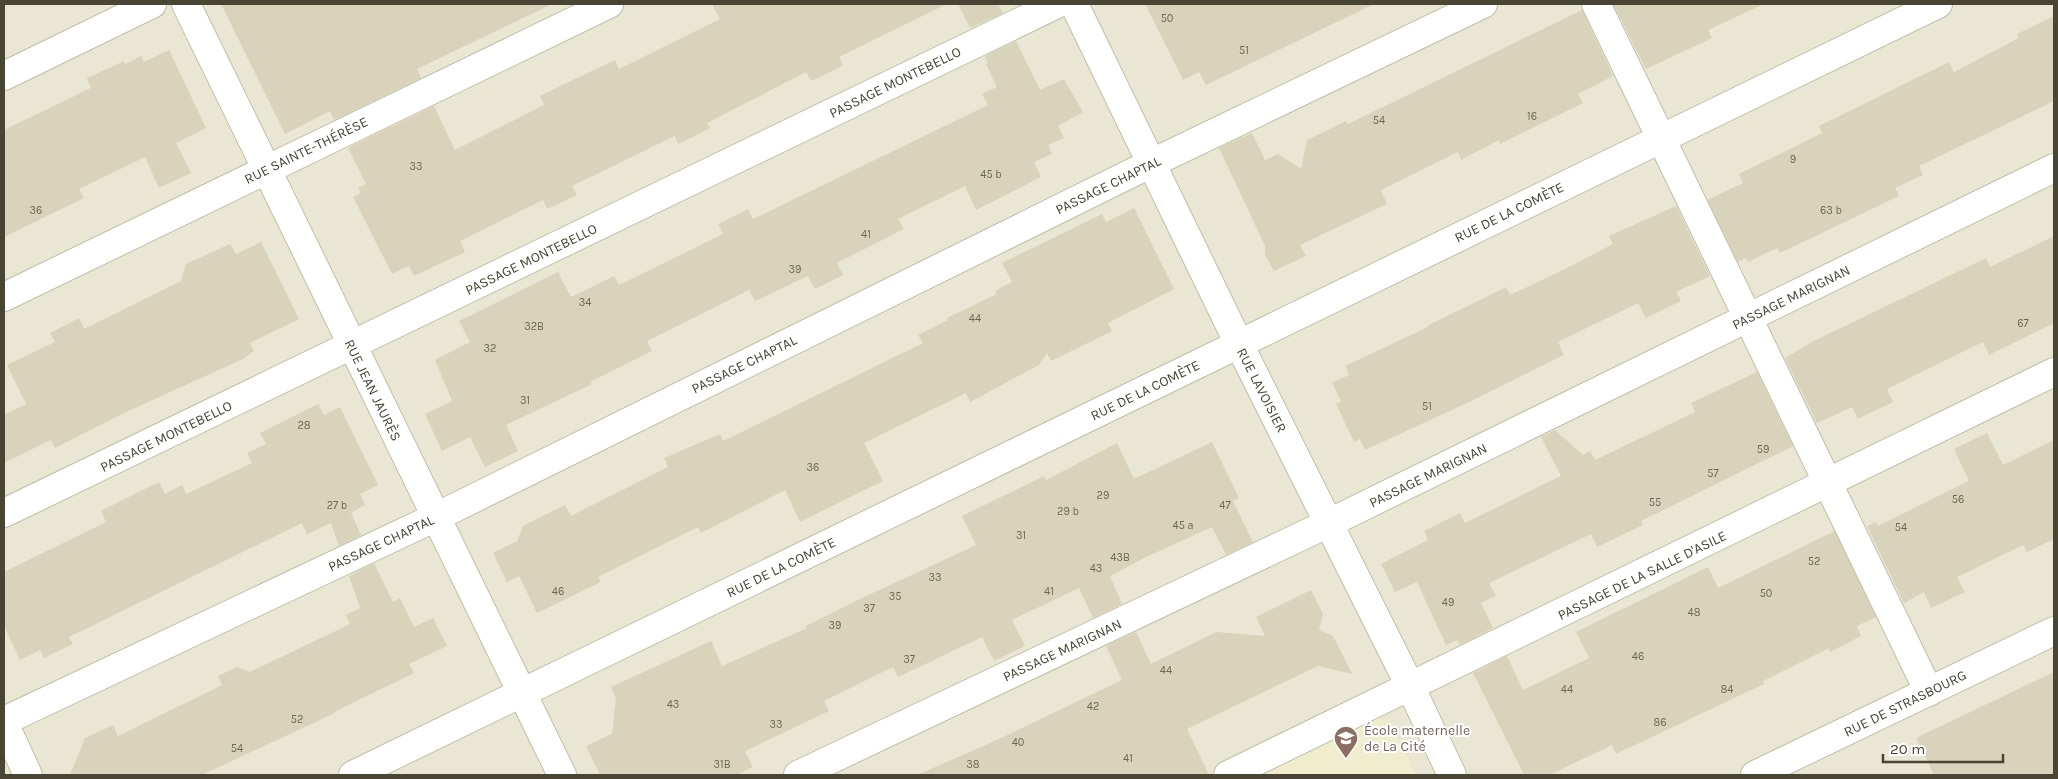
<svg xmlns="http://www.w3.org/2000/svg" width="2058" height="779" font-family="Karla,sans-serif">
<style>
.residential{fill:#e9e7d3}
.education{fill:#f0edce}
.building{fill:#d8d3ba}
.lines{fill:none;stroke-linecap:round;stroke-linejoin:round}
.minor-casing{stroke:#c1bea7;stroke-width:30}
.minor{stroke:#fff;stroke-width:28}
.labels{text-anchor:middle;stroke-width:4;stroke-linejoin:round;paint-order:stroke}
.number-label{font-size:11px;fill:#6c6856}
.street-label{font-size:14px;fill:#484534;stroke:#fff}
.education-label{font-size:14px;fill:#785e54;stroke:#fff;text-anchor:start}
</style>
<rect width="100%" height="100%" fill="#f5f4e6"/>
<path class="residential" d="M4 4H2054V775H4Z"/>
<path class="education" d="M1374 717 1390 722 1416 775H1252Z"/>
<path class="building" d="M221 4H552L417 69 421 78 334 120 330 111 285 134Z
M712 4H947L839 57 843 65 828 73 811 81 806 72 707 123 710 128 691 138 678 144 675 136 572 186 577 195 547 209 543 200 460 241 465 252 414 276 409 266 392 274 353 197 361 193 358 188 366 184 348 148 434 106 455 150 544 105 540 96 579 77 615 60 619 69 720 19Z
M958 4H998L1003 13 970 28Z
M1145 4H1374L1206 85 1199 72 1183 80Z
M1613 4H1764L1708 30 1712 38 1646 69Z
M1582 10 1613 76 1578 94 1583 103 1500 144 1499 140 1461 160 1458 152 1381 190 1387 204 1300 245 1306 256 1274 271 1265 255V246L1219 148 1252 133 1265 160 1278 154 1301 169 1307 140 1346 121 1348 124Z
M2054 16V101L1919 166 1923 175 1895 188 1899 196 1780 253 1777 248 1748 262 1746 258 1738 262 1707 200 1743 183 1739 174 1822 133 1819 126 1949 62 1954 72 2019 38 2017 34Z
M1016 41 1040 90 1064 79 1083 112 1058 126 1064 138 1048 145 1052 154 1034 162 1041 177 976 210 965 186 898 219 904 229 837 263 843 275 815 289 808 276 755 301 749 290 647 341 652 351 590 382 592 384 506 425 518 451 485 467 470 437 442 451 425 414 452 401 435 360 470 342 459 321 558 272 571 297 614 276 619 285 723 234 718 224 748 209 753 219 988 105 982 94 997 87 986 64 988 63 985 56Z
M169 50 206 128 176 143 191 173 159 188 145 157 79 189 84 198 4 237V130L91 88 87 78 124 61 125 64 141 56 144 62Z
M1676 206 1710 276 1676 292 1681 301 1646 318 1638 303 1558 342 1564 355 1465 404 1365 450 1360 439 1354 442 1336 404 1341 401 1332 383 1349 375 1345 366 1428 327 1427 326 1506 287 1510 295 1563 270 1613 244 1609 236Z
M1134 208 1174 289 1108 323 1112 331 1051 361 1047 353 1039 365 970 402 966 393 864 443 883 481 800 522 785 490 701 533 698 527 598 577 601 582 537 613 519 576 507 582 493 553 517 541 523 526 565 505 571 516 668 467 664 458 720 434 723 441 923 343 918 335 948 320 947 318 997 294 995 291 1012 282 1002 263 1102 214 1106 222Z
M2054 236V323L1989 355 1983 342 1887 389 1893 402 1858 419 1852 407 1817 423 1785 358 1814 341 1986 258 1990 267Z
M261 242 299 319 250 343 254 351 243 359 124 413 55 448 51 440 4 463V415L26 404 7 365 55 342 50 333 79 318 84 329 181 281 186 264 230 244 236 254Z
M1757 372 1793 446 1641 521 1643 525 1597 547 1591 534 1489 583 1496 596 1481 603 1493 628 1460 645 1457 640 1446 645 1417 582 1395 592 1381 564 1428 540 1424 531 1460 513 1465 523 1561 476 1541 437 1555 430 1583 455 1590 451 1595 460 1695 412 1691 403Z
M318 404 324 415 340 407 378 485 360 494 365 505 351 513 361 535 339 546 331 523 307 534 302 523 69 637 73 644 44 658 40 650 20 660 4 626V572L106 522 101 511 159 482 165 494 182 485 186 494 252 463 247 453 266 444 260 433Z
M1987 433 2003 465 2054 440V539L2027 552 2023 545 1957 577 1965 592 1931 608 1924 592 1904 603 1867 526 1876 522 1878 526 1969 481 1954 449Z
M1212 442 1239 498 1233 501 1253 542 1226 555 1212 527 1146 557 1110 576 1122 604 1093 618 1079 588 1012 620 1025 646 994 661 982 637 898 677 893 667 824 701 829 711 745 751 753 767 736 775H600L586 746 612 734 616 698 611 687 711 641 722 666 807 628 806 626 860 599 976 545 962 516 1044 476 1046 480 1117 443 1134 479Z
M1835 531 1876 617 1857 626 1861 636 1830 652 1829 648 1763 681 1764 684 1616 754 1612 745 1549 775H1524L1473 673 1507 656 1523 690 1589 658 1576 632 1708 567 1718 588Z
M374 563 393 602 400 598 414 627 433 618 447 646 409 664 414 673 334 712 335 713 202 775H70L85 738 113 725 118 736 222 685 218 676 237 667 250 672 350 624 346 615 360 608 349 576Z
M1311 590 1323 614 1319 630 1333 636 1352 674 1318 666 1187 729 1209 775H917L988 744 1122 680 1106 646 1136 632 1151 664 1216 632 1265 636 1256 617Z
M2054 672V775H1934L1916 738Z"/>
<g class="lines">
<defs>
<path id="minor" d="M186 4 562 775
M1074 4 1239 344 1411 688 1452 775
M1596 4C1705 234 1820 462 1929 692
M4 76 152 4
M4 297 609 4
M4 513 1057 4
M4 721 436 517 1152 163 1483 4
M4 723 28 775
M353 775 1938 4
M798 775 1329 523 2054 168
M1228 775 2054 372
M1755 775 2054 631"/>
</defs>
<use href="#minor" class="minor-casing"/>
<use href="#minor" class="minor"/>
</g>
<defs>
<symbol id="school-pin" viewBox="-11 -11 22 30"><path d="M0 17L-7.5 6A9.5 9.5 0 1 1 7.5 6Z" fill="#8d6e63" stroke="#fff"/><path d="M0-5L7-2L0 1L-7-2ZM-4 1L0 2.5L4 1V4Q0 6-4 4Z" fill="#fff"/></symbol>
</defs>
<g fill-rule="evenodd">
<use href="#school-pin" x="1332" y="724" width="28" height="38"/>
</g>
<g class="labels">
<g class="number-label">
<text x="1167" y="22">50</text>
<text x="1244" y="54">51</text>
<text x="1532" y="120">16</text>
<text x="1379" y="124">54</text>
<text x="1793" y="163">9</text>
<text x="416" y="170">33</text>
<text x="991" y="178">45 b</text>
<text x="36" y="214">36</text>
<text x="1831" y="214">63 b</text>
<text x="866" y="238">41</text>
<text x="795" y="273">39</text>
<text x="585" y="306">34</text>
<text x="975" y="322">44</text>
<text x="2023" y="327">67</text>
<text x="534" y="330">32B</text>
<text x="490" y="352">32</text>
<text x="525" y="404">31</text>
<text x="1427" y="410">51</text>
<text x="304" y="429">28</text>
<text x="1763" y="453">59</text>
<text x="813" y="471">36</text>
<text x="1713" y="477">57</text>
<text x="1103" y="499">29</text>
<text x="1958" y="503">56</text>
<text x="1655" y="506">55</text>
<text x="337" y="509">27 b</text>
<text x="1225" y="509">47</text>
<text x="1068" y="515">29 b</text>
<text x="1183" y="529">45 a</text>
<text x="1901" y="531">54</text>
<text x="1021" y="539">31</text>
<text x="1120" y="561">43B</text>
<text x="1814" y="565">52</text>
<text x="1096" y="572">43</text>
<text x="935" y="581">33</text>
<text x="558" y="595">46</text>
<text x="1049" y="595">41</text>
<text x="1766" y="597">50</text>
<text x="895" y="600">35</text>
<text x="1448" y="606">49</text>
<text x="869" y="612">37</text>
<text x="1694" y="616">48</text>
<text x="835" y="629">39</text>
<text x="1638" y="660">46</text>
<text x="909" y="663">37</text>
<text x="1166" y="674">44</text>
<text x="1567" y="693">44</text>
<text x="1727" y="693">84</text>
<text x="673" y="708">43</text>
<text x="1093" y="710">42</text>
<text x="297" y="723">52</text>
<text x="1660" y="726">86</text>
<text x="776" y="728">33</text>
<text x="1018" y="746">40</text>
<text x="237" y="752">54</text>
<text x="1128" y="762">41</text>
<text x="722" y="768">31B</text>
<text x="973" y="768">38</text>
</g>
<g class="street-label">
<text transform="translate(895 82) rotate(-26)" y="5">PASSAGE MONTEBELLO</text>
<text transform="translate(306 150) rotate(-26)" y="5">RUE SAINTE-THÉRÈSE</text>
<text transform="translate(1108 185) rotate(-26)" y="5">PASSAGE CHAPTAL</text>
<text transform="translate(1509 212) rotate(-26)" y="5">RUE DE LA COMÈTE</text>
<text transform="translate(531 259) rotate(-26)" y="5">PASSAGE MONTEBELLO</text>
<text transform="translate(1791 297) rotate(-26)" y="5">PASSAGE MARIGNAN</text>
<text transform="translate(744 364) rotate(-26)" y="5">PASSAGE CHAPTAL</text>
<text transform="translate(373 390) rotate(64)" y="5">RUE JEAN JAURÈS</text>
<text transform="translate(1145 390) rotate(-26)" y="5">RUE DE LA COMÈTE</text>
<text transform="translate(1262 390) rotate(63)" y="5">RUE LAVOISIER</text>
<text transform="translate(166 436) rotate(-26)" y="5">PASSAGE MONTEBELLO</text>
<text transform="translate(1428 475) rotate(-26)" y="5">PASSAGE MARIGNAN</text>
<text transform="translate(381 543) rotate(-25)" y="5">PASSAGE CHAPTAL</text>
<text transform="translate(781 567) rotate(-26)" y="5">RUE DE LA COMÈTE</text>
<text transform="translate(1642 575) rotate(-26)" y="5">PASSAGE DE LA SALLE D'ASILE</text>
<text transform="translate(1062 650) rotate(-25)" y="5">PASSAGE MARIGNAN</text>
<text transform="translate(1905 703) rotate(-26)" y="5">RUE DE STRASBOURG</text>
</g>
<g class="education-label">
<text x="1364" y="735">École maternelle<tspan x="1364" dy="16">de La Cité</tspan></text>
</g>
</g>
<rect width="2058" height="779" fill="none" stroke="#484534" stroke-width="10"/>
<path d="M1883 754v8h120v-8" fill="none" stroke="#484534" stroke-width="2.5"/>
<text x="1890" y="754" font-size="15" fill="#484534" stroke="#ffffff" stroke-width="4" paint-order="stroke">20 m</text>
</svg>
